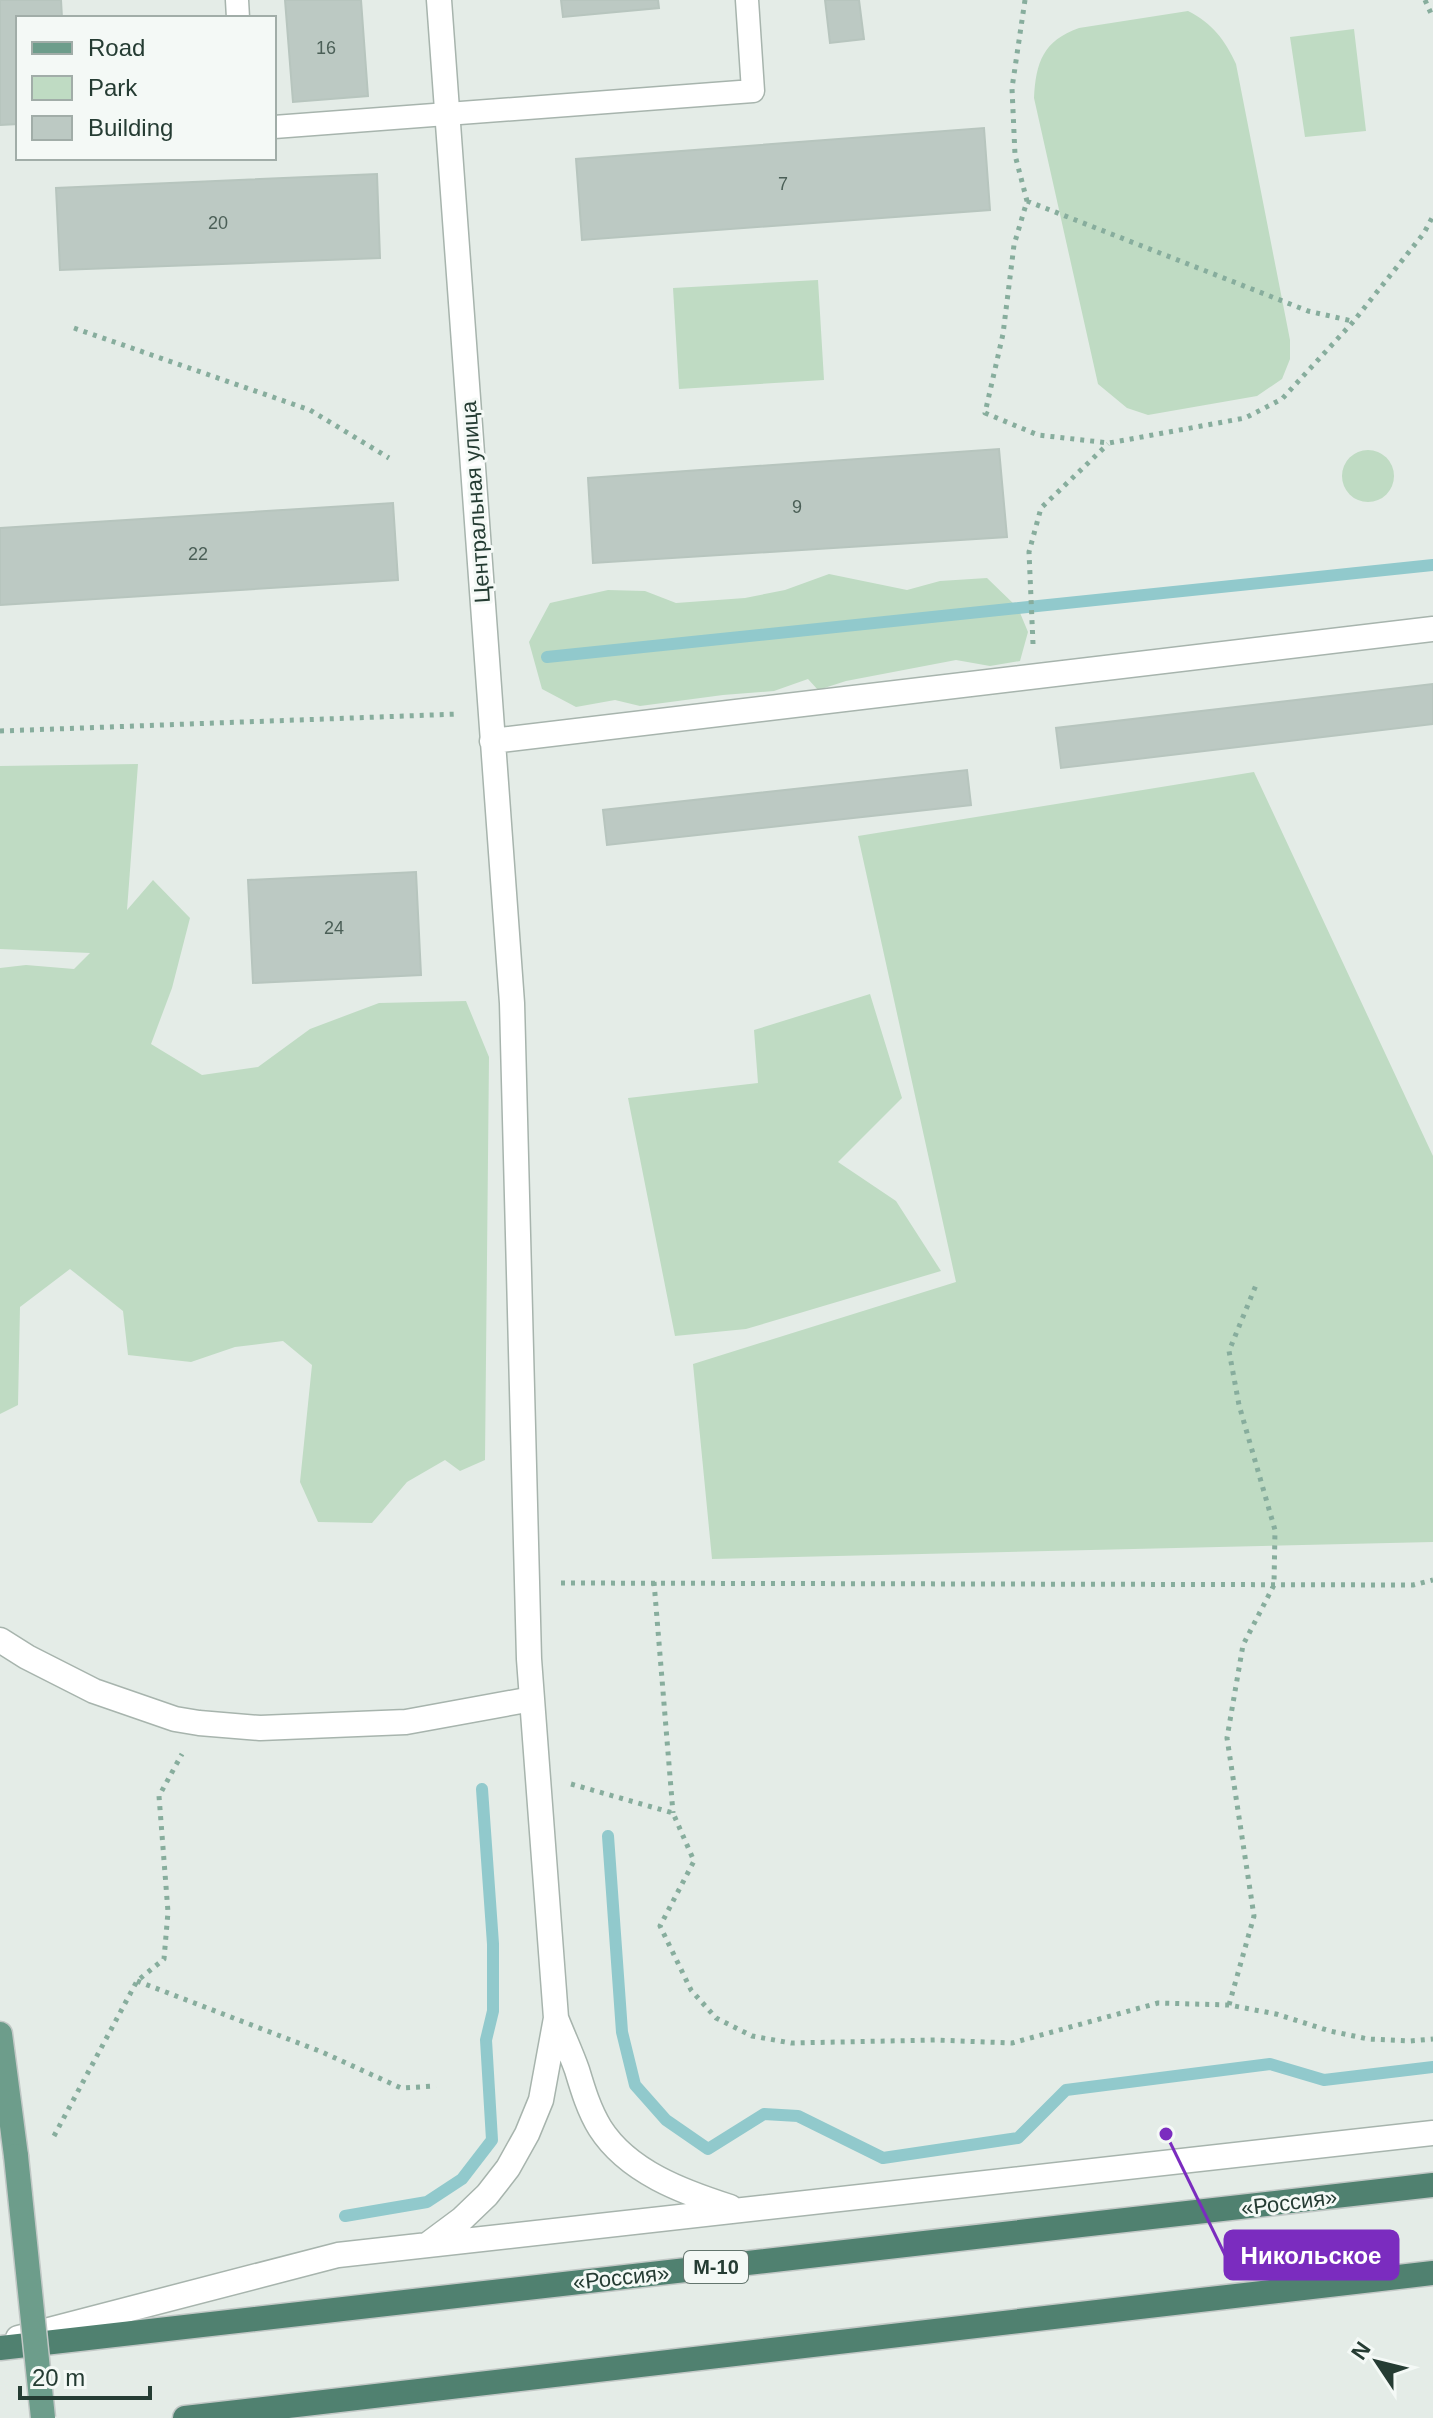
<svg xmlns="http://www.w3.org/2000/svg" width="1433" height="2418" font-family="Arial,sans-serif">
<style>
.green{fill:#bfdbc3}
.lines{fill:none;stroke-linecap:round;stroke-linejoin:round}
.stream{stroke:#91c9cc;stroke-width:12}
.building{fill:#bcc9c3;stroke:#b7c5be;stroke-width:2}
.service-casing{stroke:#a7b4ad;stroke-width:25}
.minor-casing{stroke:#a7b4ad;stroke-width:27}
.primary-casing{stroke:#c2c8c6;stroke-width:27}
.trunk-casing{stroke:#c2c8c6;stroke-width:27}
.path{stroke:#87ad9d;stroke-width:5;stroke-dasharray:4 6;stroke-linecap:butt}
.service{stroke:#fff;stroke-width:22}
.minor{stroke:#fff;stroke-width:24}
.primary{stroke:#6d9d8b;stroke-width:24}
.trunk{stroke:#508170;stroke-width:24}
.primary-bridge-casing{stroke:#c2c8c6;stroke-width:27;stroke-linecap:butt}
.primary-bridge{stroke:#6d9d8b;stroke-width:24}
.labels{text-anchor:middle;stroke-width:6;stroke-linejoin:round;paint-order:stroke}
.number-label{font-size:18px;fill:#4b5f57}
.shield{fill:#f4f9f6;stroke:#63756e;stroke-width:2}
.shield-label{font-size:20px;font-weight:bold;fill:#253c33}
.street-label{font-size:22px;fill:#253c33;stroke:#f4f9f6}
.leader{fill:none;stroke:#7b2cbf;stroke-width:3}
.callout-dot{fill:#7b2cbf;stroke:#f4f9f6;stroke-width:3}
.callout{fill:#7b2cbf;stroke:#7b2cbf;stroke-width:3}
.callout-label{font-size:24px;text-anchor:middle;font-weight:bold;fill:#fff}
</style>
<rect width="100%" height="100%" fill="#e4ece7"/>
<path class="green" d="M1188 11C1212 23 1225 40 1236 64L1290 340V359L1282 379 1257 396 1148 415 1127 408 1098 384 1034 98C1036 62 1043 41 1079 28Z
M1354 29 1366 131 1305 137 1290 37Z
M818 280 824 380 679 389 673 288Z
M1342 476a26 26 0 1 1 52 0a26 26 0 1 1-52 0Z
M829 574 907 590 940 581 987 578 1018 608 1028 632 1020 661 990 666 956 660 846 681 818 690 808 679 774 691 723 695 640 706 615 700 576 707 542 689 529 642 550 603 608 590 645 591 676 603 745 598 785 590Z
M138 764 127 910 153 880 190 918 172 988 151 1044 202 1075 258 1067 310 1029 379 1003 466 1001 489 1057 485 1460 460 1471 445 1460 407 1482 372 1523 318 1522 300 1482 312 1365 283 1341 235 1347 191 1362 128 1355 123 1311 70 1269 20 1307 18 1405 0 1414V968L26 965 74 969 90 953 0 949V766Z
M1254 772 1433 1156V1542L712 1559 693 1364 956 1282 858 836Z
M870 994 902 1098 838 1162 896 1201 941 1271 746 1329 675 1336 628 1098 758 1083 754 1030Z"/>
<g class="lines">
<path class="stream" d="M547 657 1433 565
M608 1836 622 2032 635 2085 666 2120 708 2149 764 2114 798 2116 883 2158 1018 2138 1066 2090 1270 2064 1324 2080 1433 2067
M345 2216 427 2202 462 2179 492 2140 486 2040 493 2011V1944L482 1789"/>
</g>
<path class="building" d="M0 0H61L62 18H18V124L0 125Z
M285 0H361L368 96 293 102Z
M561 0H658L659 8 563 17Z
M825 0H859L864 39 830 43Z
M984 128 990 210 582 240 576 159Z
M377 174 380 258 60 270 56 188Z
M999 449 1007 537 593 563 588 478Z
M393 503 398 580 0 605V528Z
M1433 684V724L1061 768 1056 728Z
M967 770 971 805 607 845 603 810Z
M416 872 421 975 253 983 248 880Z"/>
<g class="lines">
<defs>
<path id="service" d="M237 0 238 18
M274 127 753 91 747 0"/>
<path id="minor" d="M492 741 1433 629
M0 1640 27 1657 94 1691 175 1719 199 1723 260 1728 406 1722 532 1699
M556 2018C563 2036 571 2053 577 2070 583 2090 589 2110 600 2128 628 2172 683 2192 730 2207
M427 2245 462 2219 487 2195 508 2168 527 2134 541 2100 556 2018 529 1659 512 1003 439 0
M18 2338 338 2255 1433 2133"/>
<path id="primary" d="M0 2034 16 2156"/>
<path id="trunk" d="M0 2348C477 2291 955 2240 1433 2185
M185 2418 1433 2273"/>
</defs>
<use href="#service" class="service-casing"/>
<use href="#minor" class="minor-casing"/>
<use href="#primary" class="primary-casing"/>
<use href="#trunk" class="trunk-casing"/>
<path class="path" d="M1025 0 1012 88 1015 155 1027 201 1014 245 1003 334 985 413 1038 435 1109 443 1245 418 1282 399 1353 322 1424 233 1433 216
M1425 0 1433 18
M1027 201 1308 311 1352 321
M74 328 310 410 389 458
M1033 644 1029 552 1041 508 1108 444
M0 731 459 714
M654 1582 673 1813
M561 1583 1413 1585 1433 1580
M571 1784 673 1813 694 1861 660 1926 691 1990 716 2018 752 2036 791 2043 935 2040 1012 2043 1158 2003 1229 2005 1276 2014 1330 2031 1368 2039 1410 2041 1433 2039
M137 1981 322 2052 401 2088 436 2086
M1229 2005 1254 1916 1227 1738 1243 1645 1274 1585 1275 1530 1239 1405 1229 1351 1256 1285
M54 2136 137 1981 164 1959 168 1912 159 1796 182 1754"/>
<use href="#service" class="service"/>
<use href="#minor" class="minor"/>
<use href="#primary" class="primary"/>
<use href="#trunk" class="trunk"/>
<defs>
<path id="primary-bridge" d="M16 2156 43 2418"/>
</defs>
<use href="#primary-bridge" class="primary-bridge-casing"/>
<use href="#primary-bridge" class="primary-bridge"/>
</g>
<g class="labels">
<g class="number-label">
<text x="326" y="54">16</text>
<text x="783" y="190">7</text>
<text x="218" y="229">20</text>
<text x="797" y="513">9</text>
<text x="198" y="560">22</text>
<text x="334" y="934">24</text>
</g>
<rect class="shield" x="684" y="2251" width="64" height="32" rx="6"/>
<g class="shield-label">
<text x="716" y="2274">М-10</text>
</g>
<g class="street-label">
<text transform="translate(475 502) rotate(-94)" y="8">Центральная улица</text>
<text transform="translate(1289 2202) rotate(-7)" y="8">«Россия»</text>
<text transform="translate(621 2277) rotate(-6)" y="8">«Россия»</text>
</g>
</g>
<path class="leader" d="M1166 2134L1225 2255"/>
<circle class="callout-dot" cx="1166" cy="2134" r="8"/>
<rect class="callout" x="1225" y="2231" width="173" height="48" rx="8"/>
<g class="callout-label">
<text x="1311" y="2264">Никольское</text>
</g>
<rect x="16" y="16" width="260" height="144" fill="#f4f9f6" stroke="#a1ada8" stroke-width="2"/>
<rect x="32" y="42" width="40" height="12" fill="#6d9d8b" stroke="#a1ada8" stroke-width="2"/>
<text x="88" y="56" font-size="24" fill="#253c33">Road</text>
<rect x="32" y="76" width="40" height="24" fill="#bfdbc3" stroke="#a1ada8" stroke-width="2"/>
<text x="88" y="96" font-size="24" fill="#253c33">Park</text>
<rect x="32" y="116" width="40" height="24" fill="#bcc9c3" stroke="#a1ada8" stroke-width="2"/>
<text x="88" y="136" font-size="24" fill="#253c33">Building</text>
<g transform="translate(1377 2362) rotate(305)" stroke="#f4f9f6" stroke-width="6" paint-order="stroke">
<path d="M0-6L14 30L0 20L-14 30Z" fill="#253c33"/>
<text y="-12" font-size="22" font-weight="bold" text-anchor="middle" fill="#253c33">N</text>
</g>
<path d="M20 2386v12h130v-12" fill="none" stroke="#253c33" stroke-width="4"/>
<text x="32" y="2386" font-size="24" fill="#253c33" stroke="#f4f9f6" stroke-width="6" paint-order="stroke">20 m</text>
</svg>
